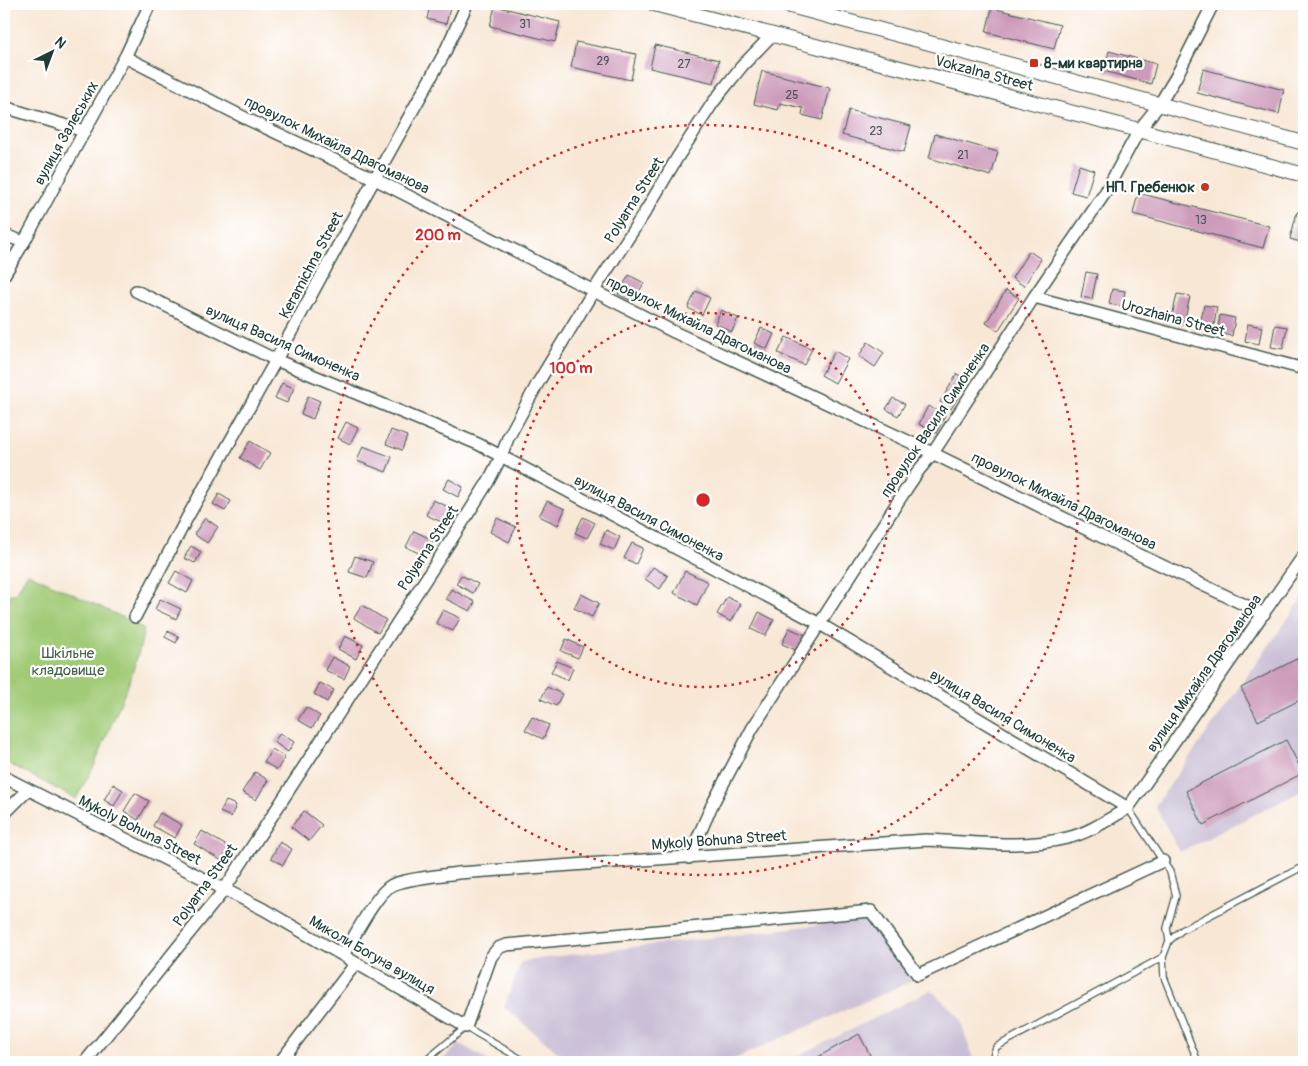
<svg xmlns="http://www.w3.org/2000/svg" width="1308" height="1066" font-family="Pangolin,sans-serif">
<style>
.industrial{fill:#cabfd6}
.green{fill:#a1cb77;stroke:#608456}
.building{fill:#cc9aba}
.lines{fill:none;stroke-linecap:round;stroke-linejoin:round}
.service-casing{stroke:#40564c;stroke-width:8}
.minor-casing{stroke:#40564c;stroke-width:14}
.tertiary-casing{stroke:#40564c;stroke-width:16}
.service{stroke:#fff;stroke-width:5.5}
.minor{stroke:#fff;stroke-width:11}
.tertiary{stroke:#fff;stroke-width:14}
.ring{fill:none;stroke:#d62828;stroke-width:2.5;stroke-dasharray:2.5 5}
.poi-dot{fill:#c8321e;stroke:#fff;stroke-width:2}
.labels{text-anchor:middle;stroke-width:4.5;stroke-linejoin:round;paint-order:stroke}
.number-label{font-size:12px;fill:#4a5456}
.poi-label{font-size:15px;font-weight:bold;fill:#1f3d34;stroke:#fff;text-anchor:start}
.street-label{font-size:15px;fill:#1f3d34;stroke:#fff}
.park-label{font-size:15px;fill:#406045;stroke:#fff}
.centre{fill:#d62828;stroke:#fff;stroke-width:2.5}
.ring-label{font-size:15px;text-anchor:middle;font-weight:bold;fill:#d62828;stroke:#fff;stroke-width:4.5;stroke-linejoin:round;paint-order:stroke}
</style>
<rect width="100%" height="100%" fill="#fff"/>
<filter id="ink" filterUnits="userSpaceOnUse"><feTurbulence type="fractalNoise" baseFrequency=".02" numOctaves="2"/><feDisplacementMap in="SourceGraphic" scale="10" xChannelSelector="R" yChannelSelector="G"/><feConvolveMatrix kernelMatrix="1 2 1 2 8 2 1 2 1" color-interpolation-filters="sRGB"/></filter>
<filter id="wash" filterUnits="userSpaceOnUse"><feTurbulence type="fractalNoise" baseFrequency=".0096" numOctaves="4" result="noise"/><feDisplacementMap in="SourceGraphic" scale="20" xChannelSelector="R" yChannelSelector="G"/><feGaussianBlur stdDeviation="1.12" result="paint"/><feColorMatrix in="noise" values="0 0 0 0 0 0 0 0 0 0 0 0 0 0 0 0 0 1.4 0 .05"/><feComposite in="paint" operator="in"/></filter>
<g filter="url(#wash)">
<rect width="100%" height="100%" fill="#f8e7d5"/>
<path class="industrial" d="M1304 596V790L1180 852 1155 806Z
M868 919 912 981 727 1062H569L504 1007 521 962 559 956Z
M931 990 959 1016 974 1062H786Z
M460 1044 491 1062H440Z"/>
<path class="green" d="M28 573 126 619 144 629 140 648 130 680 94 766 76 799 4 761V595L15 594Z"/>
<g id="blocks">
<path class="building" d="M410 4H451L446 24 427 19 429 10Z
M495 6 560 22 555 42 490 26Z
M992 8 1060 25 1054 49 986 32Z
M576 42 636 54 631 80 571 67Z
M655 45 719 60 714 83 650 68Z
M1109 51 1156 64 1151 84 1104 71Z
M1203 69 1284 90 1279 114 1197 93Z
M762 71 830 88 822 120 802 115 803 108 780 103 778 110 754 104Z
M849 110 911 126 904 152 842 135Z
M935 134 998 152 991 176 929 158Z
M1079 165 1094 170 1086 196 1071 192Z
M1138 193 1269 226 1263 248 1133 214Z
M1297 212 1304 214V243L1290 239Z
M1029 251 1041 259 1024 286 1012 278Z
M1086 272 1097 274 1092 299 1081 297Z
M629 275 644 283 633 302 618 294Z
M1112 289 1125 291 1122 306 1109 304Z
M1006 290 1019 298 998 331 986 323Z
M696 291 710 298 702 315 688 308Z
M1177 294 1190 296 1184 324 1171 322Z
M1204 305 1217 307 1213 331 1199 329Z
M721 310 738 318 732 332 715 324Z
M1220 315 1235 318 1232 336 1217 333Z
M1248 324 1262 327 1259 344 1245 341Z
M1275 325 1287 327 1283 349 1271 347Z
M761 328 774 334 767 349 754 343Z
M786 337 812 349 804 365 778 353Z
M868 342 884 353 875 367 859 356Z
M835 351 848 359 835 383 821 375Z
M957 374 968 381 951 409 940 402Z
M282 383 294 388 287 403 275 398Z
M308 396 320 401 313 419 301 414Z
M893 398 905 404 898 416 886 409Z
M928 406 945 415 936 433 919 424Z
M346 422 358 428 350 444 338 438Z
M391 430 407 436 402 450 386 444Z
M250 441 270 453 260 470 240 458Z
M363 446 392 457 386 472 357 461Z
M449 479 463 487 458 497 443 489Z
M219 494 231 501 225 511 213 504Z
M433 500 453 509 446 524 426 515Z
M547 501 565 509 558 525 539 516Z
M583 517 595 523 587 538 575 533Z
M205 518 218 527 207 543 194 534Z
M497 518 516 527 509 542 490 532Z
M606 530 620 537 614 550 600 544Z
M414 531 433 540 425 556 406 547Z
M632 543 643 548 636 564 624 558Z
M191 546 201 552 195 563 184 558Z
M355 556 373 562 367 578 349 572Z
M653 567 668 576 660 589 645 579Z
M176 571 193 581 187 593 169 583Z
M685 571 708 582 697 605 674 593Z
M461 575 478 584 473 593 456 584Z
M451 589 475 602 470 611 446 599Z
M581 594 599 603 592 617 574 608Z
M727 597 741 604 731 622 717 614Z
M160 599 181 609 176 619 155 609Z
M362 605 386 620 378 633 354 618Z
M443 610 460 618 453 631 436 623Z
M759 612 774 620 765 636 751 629Z
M789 628 805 635 798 651 782 644Z
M168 631 179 637 176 643 165 637Z
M345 636 363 645 356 659 338 649Z
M566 639 583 647 578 658 561 651Z
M1304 655V698L1258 721 1241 688Z
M332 657 350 666 344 679 325 670Z
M557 661 573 668 568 680 551 672Z
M320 683 334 690 327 702 314 694Z
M547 687 562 694 556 706 541 699Z
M306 707 320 716 312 728 298 720Z
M532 717 549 725 543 739 525 730Z
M280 733 294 742 288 752 274 742Z
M1286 740 1303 773 1203 825 1186 791Z
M272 749 285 757 277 770 264 762Z
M255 772 268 780 256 800 242 792Z
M113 784 123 790 114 806 104 800Z
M135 793 149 801 138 820 124 811Z
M226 801 236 805 231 817 220 812Z
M304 811 322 825 309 841 291 827Z
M160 813 182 825 175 838 153 826Z
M202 831 230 848 222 861 194 844Z
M280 842 292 849 283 865 271 858Z
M859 1034 870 1055 857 1062H809Z"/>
</g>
</g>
<g filter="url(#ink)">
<use href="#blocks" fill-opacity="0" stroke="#40564c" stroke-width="1"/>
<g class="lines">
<defs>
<path id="service" d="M1128 808 1170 872 1176 896 1167 928 1169 941
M424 1062 466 1027 526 1062
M991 1062 996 1047 1163 957
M1198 1062 1164 977 1163 957 1169 941 1182 930 1304 866"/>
<path id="minor" d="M125 57 249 120 375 179 674 332 912 443 1102 537 1264 614
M4 107 84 131
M4 235 24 242
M4 275 24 242 126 55 150 4
M136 291 276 360 478 444 820 624 1128 808
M1034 297 1304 369
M135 617 187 518 276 360 354 216 444 54 467 4
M4 777 263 909 466 1027 491 957 498 948 506 945 871 911 918 975 1163 861
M4 814 28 790
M689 858 712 805 752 729 901 497 919 470 933 453 1034 297 1105 193 1139 130 1159 105 1176 77 1213 4
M343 955C354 938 376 893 392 885 408 878 439 876 458 873L926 840C969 842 1025 849 1067 838 1089 833 1109 819 1128 808L1304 555
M85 1062 224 890 466 517 488 482 501 457 508 438 539 381 594 290 647 209 677 158 712 104 722 91 742 66 772 35
M280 1062 356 963"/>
<path id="tertiary" d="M654 4 1139 130 1304 175
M783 4 1304 143"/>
</defs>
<use href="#service" class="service-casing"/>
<use href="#minor" class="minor-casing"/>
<use href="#tertiary" class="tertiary-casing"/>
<use href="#service" class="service"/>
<use href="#minor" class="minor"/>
<use href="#tertiary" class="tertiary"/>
</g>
</g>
<g class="ring">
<circle cx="703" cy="500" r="187"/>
<circle cx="703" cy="500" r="375"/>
</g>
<g class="poi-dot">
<rect x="1029" y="58" width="10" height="10" rx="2.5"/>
<circle cx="1205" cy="187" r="5"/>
</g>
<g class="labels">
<g class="number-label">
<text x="525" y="28">31</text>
<text x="603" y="65">29</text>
<text x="684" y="68">27</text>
<text x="792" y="99">25</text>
<text x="876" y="135">23</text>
<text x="963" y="159">21</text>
<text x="1201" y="224">13</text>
</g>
<g class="poi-label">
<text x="1044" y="68">8-ми квартирна</text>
<text x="1195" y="192" text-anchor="end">НП. Гребенюк</text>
</g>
<g class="street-label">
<text transform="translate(984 73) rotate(15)" y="5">Vokzalna Street</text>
<text transform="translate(66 133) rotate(-61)" y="5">вулиця Залеських</text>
<text transform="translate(337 145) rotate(26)" y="5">провулок Михайла Драгоманова</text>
<text transform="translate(634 200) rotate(-58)" y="5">Polyarna Street</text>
<text transform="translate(311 265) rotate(-62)" y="5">Keramichna Street</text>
<text transform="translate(1173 318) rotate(15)" y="5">Urozhaina Street</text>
<text transform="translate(699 325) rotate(26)" y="5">провулок Михайла Драгоманова</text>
<text transform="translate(283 343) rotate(24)" y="5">вулиця Василя Симоненка</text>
<text transform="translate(935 420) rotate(-56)" y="5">провулок Василя Симоненка</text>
<text transform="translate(1064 501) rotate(26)" y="5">провулок Михайла Драгоманова</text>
<text transform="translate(649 518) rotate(28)" y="5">вулиця Василя Симоненка</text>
<text transform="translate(428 548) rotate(-57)" y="5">Polyarna Street</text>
<text transform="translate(1204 673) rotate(-55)" y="5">вулиця Михайла Драгоманова</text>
<text transform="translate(1003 716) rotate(31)" y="5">вулиця Василя Симоненка</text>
<text transform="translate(140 830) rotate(27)" y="5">Mykoly Bohuna Street</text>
<text transform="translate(719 840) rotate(-4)" y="5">Mykoly Bohuna Street</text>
<text transform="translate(205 885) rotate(-54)" y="5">Polyarna Street</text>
<text transform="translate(372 955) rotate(30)" y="5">Миколи Богуна вулиця</text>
</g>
<g class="park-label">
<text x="68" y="658">Шкільне<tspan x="68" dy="17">кладовище</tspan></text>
</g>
</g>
<circle cx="703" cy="500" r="8" class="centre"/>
<g class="ring-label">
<text x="438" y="240">200 m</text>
<text x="571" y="373">100 m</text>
</g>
<rect width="1308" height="1066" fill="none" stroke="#fff" stroke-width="20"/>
<g transform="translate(52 52) rotate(42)" stroke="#ffffff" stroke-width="4" paint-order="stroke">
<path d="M0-4L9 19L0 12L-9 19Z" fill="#1f3d34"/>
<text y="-8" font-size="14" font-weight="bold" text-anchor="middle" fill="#1f3d34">N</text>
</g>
</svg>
